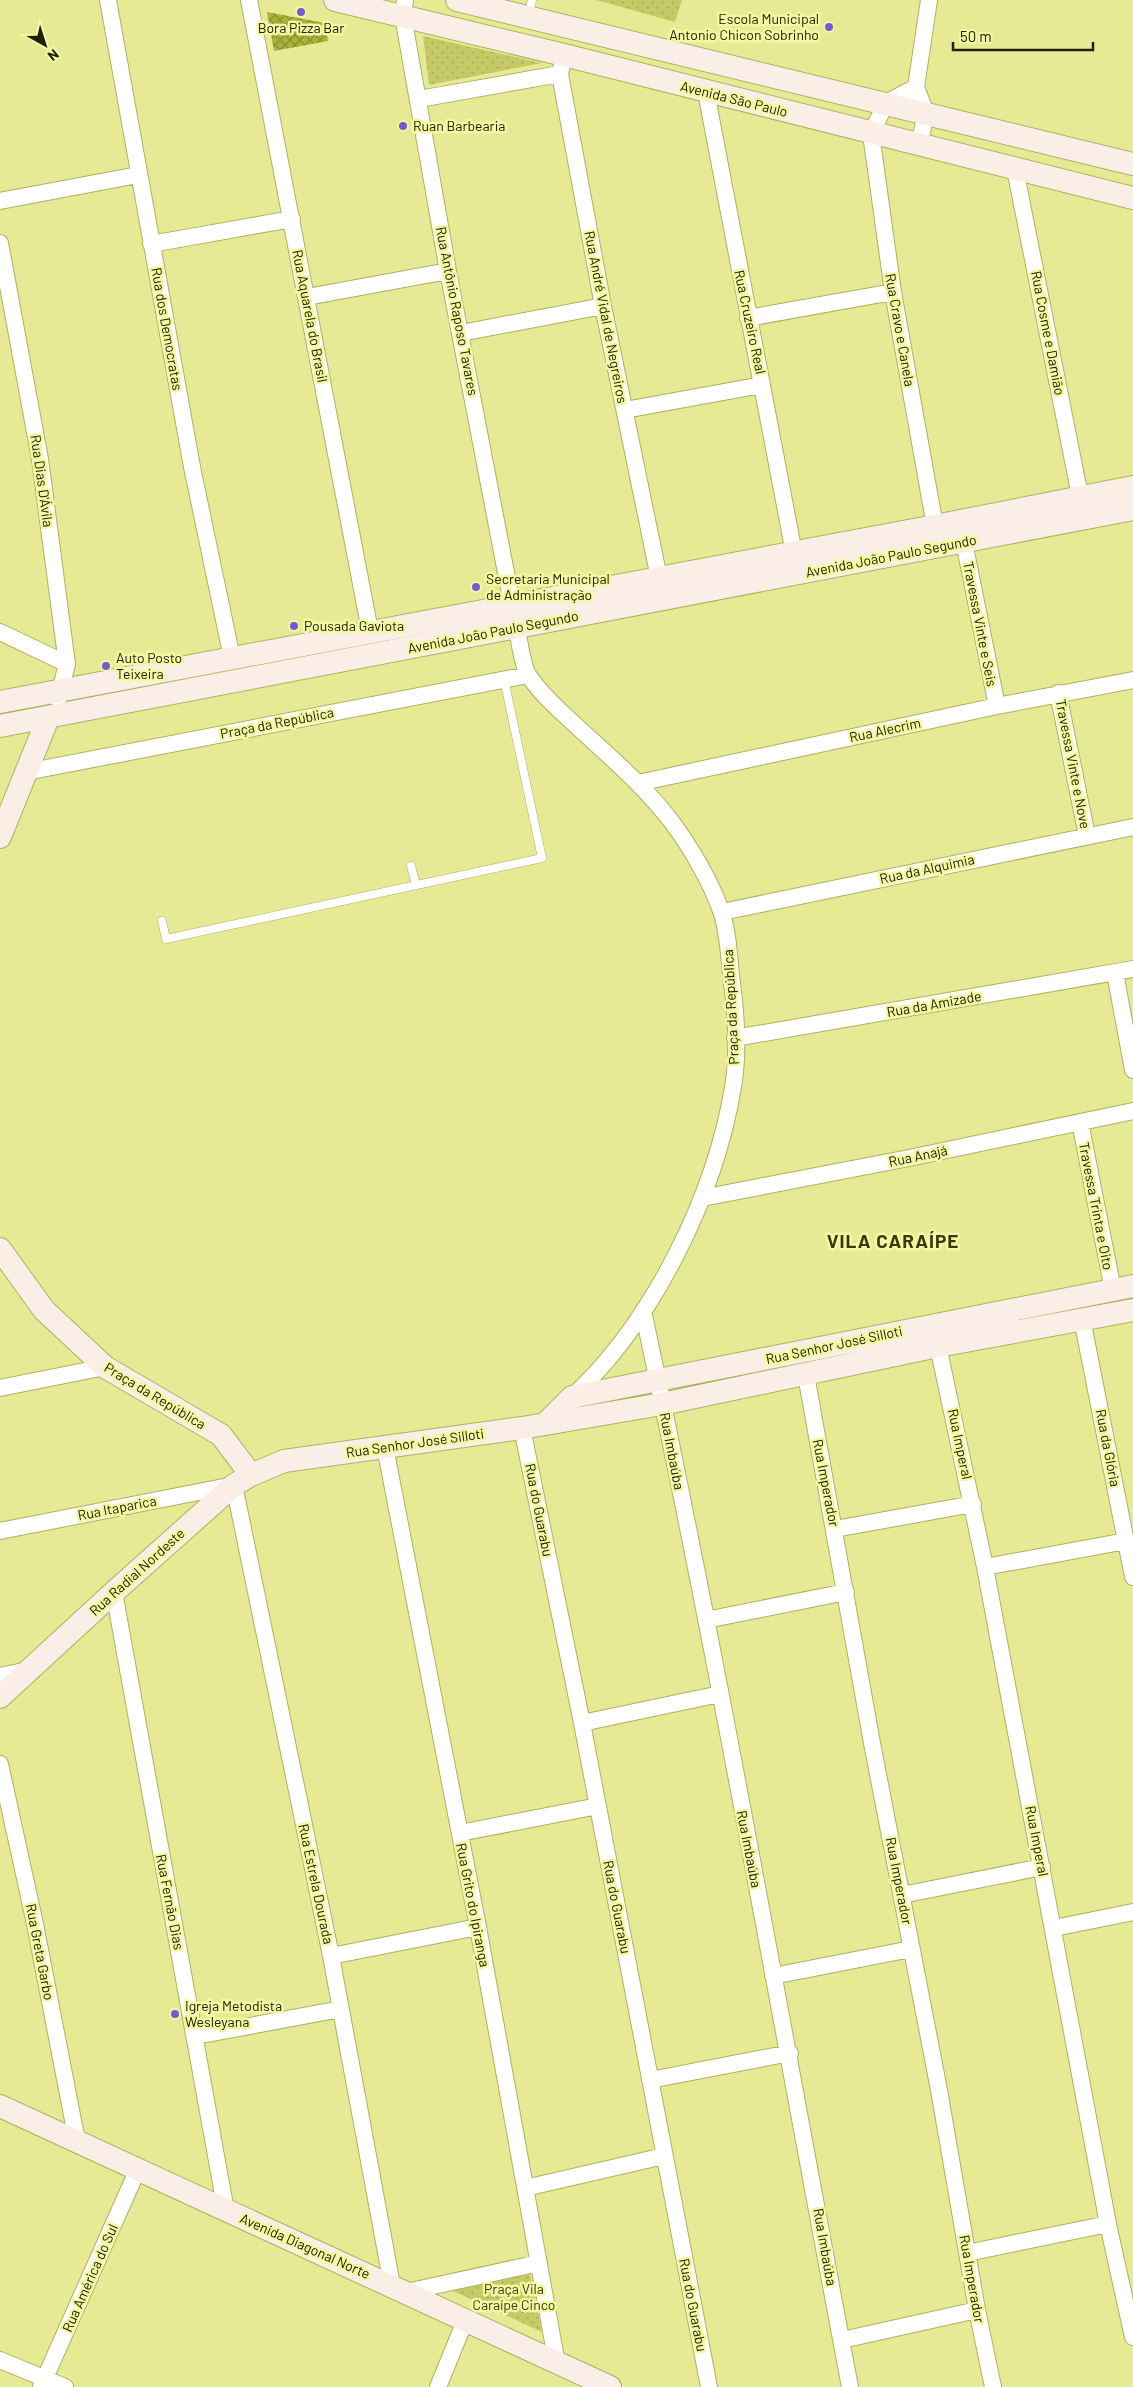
<svg xmlns="http://www.w3.org/2000/svg" width="1133" height="2387" font-family="Barlow,sans-serif">
<style>
.grass{fill:url(#grass-dots)}
.building{fill:url(#building-cross-hatch)}
.lines{fill:none;stroke-linecap:round;stroke-linejoin:round}
.lane-casing{stroke:#aeb25f;stroke-width:9}
.street-casing{stroke:#aeb25f;stroke-width:18}
.secondary-casing{stroke:#aeb25f;stroke-width:24}
.lane{stroke:#fff;stroke-width:8}
.street{stroke:#fff;stroke-width:16}
.secondary{stroke:#faeee6;stroke-width:22}
.poi-dot{fill:#7758d2;stroke:#f3f8a2;stroke-width:2}
.labels{text-anchor:middle;stroke-width:5;stroke-linejoin:round;paint-order:stroke}
.poi-label{font-size:14px;fill:#202100;stroke:#f3f8a2;text-anchor:start}
.street-label{font-size:14px;fill:#202100;stroke:#f3f8a2}
.park-label{font-size:14px;fill:#3a3b09;stroke:#f3f8a2}
.district-label{font-size:19px;font-weight:bold;letter-spacing:1px;fill:#3a3b0d;stroke:#f3f8a2}
</style>
<defs>
<pattern id="grass-dots" width="8" height="8" patternUnits="userSpaceOnUse" patternTransform="scale(1.25)"><rect width="8" height="8" fill="#c6ca66"/><path d="M2 2h.1M6 6h.1" fill="none" stroke="#aaad57" stroke-width="1.8" stroke-linecap="round"/></pattern>
<pattern id="building-cross-hatch" width="8" height="8" patternUnits="userSpaceOnUse" patternTransform="scale(1.25)"><rect width="8" height="8" fill="#aeb139"/><path d="M0 0l8 8M0 8l8-8" fill="none" stroke="#8d902e"/></pattern>
</defs>
<rect width="100%" height="100%" fill="#e6ea95"/>
<path class="grass" d="M596 0H682L675 22Z
M423 36 542 63 429 85Z
M530 2274 542 2332 451 2290Z"/>
<path class="building" d="M267 12 325 23 328 41 274 51Z"/>
<g class="lines">
<defs>
<path id="lane" d="M528 16 532 0
M411 866 416 885
M162 921 166 939 542 858 504 679"/>
<path id="street" d="M108 0 192 467 232 658
M249 0 370 631
M405 0 403 16 448 271 522 656C524 663 525 671 529 676 540 693 556 707 570 720 605 753 642 783 671 821 690 846 711 882 721 911 728 931 729 955 731 975 736 1011 739 1052 733 1087 715 1196 653 1322 572 1397
M564 55 560 74 603 306 659 578
M916 87 886 103 871 134 893 292 935 526
M706 92 794 553
M419 99 560 74
M919 146 926 113 916 87 929 0
M1015 169 1080 496
M0 201 138 175
M0 243 40 459 67 664 58 699
M151 244 292 219
M307 297 448 271
M748 318 893 292
M461 333 603 306
M625 410 762 385
M964 542 997 706
M0 632 67 664
M1058 693 1087 836
M26 772 528 675
M638 783 997 706 1133 680
M722 912 1133 827
M1115 973 1133 1070
M735 1038 1133 969
M1080 1122 1113 1290
M702 1198 909 1158 1133 1111
M643 1311C720 1668 782 2028 850 2387
M1082 1319 1133 1577
M938 1346 985 1567 1108 2224 1133 2337
M806 1375 872 1743 939 2090 977 2310 993 2387
M0 1388 105 1367
M522 1428 582 1723 709 2387
M385 1447 478 1927 557 2364
M835 1529 973 1504
M0 1531 234 1485 331 1956 392 2285
M985 1567 1126 1541
M114 1592 226 2211
M706 1620 846 1592
M0 1676 29 1670
M582 1723 720 1694
M0 1764 35 1924 77 2141
M460 1833 598 1806
M902 1895 1042 1867
M1054 1928 1133 1912
M331 1956 478 1927
M773 1976 911 1949
M196 2036 341 2009
M650 2080 790 2053
M525 2188 664 2156
M967 2253 1108 2224
M406 2292 539 2263
M842 2340 977 2310
M0 2360 65 2387
M41 2387 138 2169
M438 2387 465 2321"/>
<path id="secondary" d="M335 0 564 55 1133 198
M457 0 1133 164
M0 702 935 526 1133 487
M0 726 1133 509
M0 837 48 718
M0 1249 44 1310 105 1367 221 1435 251 1475
M546 1423 572 1397 1133 1286
M0 1697 114 1592 234 1485 251 1475 284 1461 522 1428 662 1404 938 1346 1133 1310
M0 2106 610 2387"/>
</defs>
<use href="#lane" class="lane-casing"/>
<use href="#street" class="street-casing"/>
<use href="#secondary" class="secondary-casing"/>
<use href="#lane" class="lane"/>
<use href="#street" class="street"/>
<use href="#secondary" class="secondary"/>
</g>
<g class="poi-dot">
<circle cx="301" cy="12" r="5"/>
<circle cx="829" cy="27" r="5"/>
<circle cx="403" cy="126" r="5"/>
<circle cx="476" cy="587" r="5"/>
<circle cx="294" cy="626" r="5"/>
<circle cx="106" cy="666" r="5"/>
<circle cx="175" cy="2014" r="5"/>
</g>
<g class="labels">
<g class="poi-label">
<text x="819" y="24" text-anchor="end">Escola Municipal<tspan x="819" dy="16">Antonio Chicon Sobrinho</tspan></text>
<text x="301" y="33" text-anchor="middle">Bora Pizza Bar</text>
<text x="413" y="131">Ruan Barbearia</text>
<text x="486" y="584">Secretaria Municipal<tspan x="486" dy="16">de Administração</tspan></text>
<text x="304" y="631">Pousada Gaviota</text>
<text x="116" y="663">Auto Posto<tspan x="116" dy="16">Teixeira</tspan></text>
<text x="185" y="2011">Igreja Metodista<tspan x="185" dy="16">Wesleyana</tspan></text>
</g>
<g class="street-label">
<text transform="translate(734 99) rotate(14)" y="5">Avenida São Paulo</text>
<text transform="translate(457 311) rotate(79)" y="5">Rua Antônio Raposo Tavares</text>
<text transform="translate(310 316) rotate(79)" y="5">Rua Aquarela do Brasil</text>
<text transform="translate(606 317) rotate(79)" y="5">Rua André Vidal de Negreiros</text>
<text transform="translate(750 322) rotate(78)" y="5">Rua Cruzeiro Real</text>
<text transform="translate(167 329) rotate(80)" y="5">Rua dos Democratas</text>
<text transform="translate(900 330) rotate(80)" y="5">Rua Cravo e Canela</text>
<text transform="translate(1048 333) rotate(79)" y="5">Rua Cosme e Damião</text>
<text transform="translate(42 481) rotate(82)" y="5">Rua Dias D'Ávila</text>
<text transform="translate(891 556) rotate(-11)" y="5">Avenida João Paulo Segundo</text>
<text transform="translate(980 624) rotate(79)" y="5">Travessa Vinte e Seis</text>
<text transform="translate(493 632) rotate(-11)" y="5">Avenida João Paulo Segundo</text>
<text transform="translate(277 723) rotate(-11)" y="5">Praça da República</text>
<text transform="translate(885 730) rotate(-12)" y="5">Rua Alecrim</text>
<text transform="translate(1073 764) rotate(79)" y="5">Travessa Vinte e Nove</text>
<text transform="translate(927 869) rotate(-12)" y="5">Rua da Alquimia</text>
<text transform="translate(934 1004) rotate(-10)" y="5">Rua da Amizade</text>
<text transform="translate(731 1007) rotate(-93)" y="5">Praça da República</text>
<text transform="translate(918 1156) rotate(-12)" y="5">Rua Anajá</text>
<text transform="translate(1096 1206) rotate(79)" y="5">Travessa Trinta e Oito</text>
<text transform="translate(834 1345) rotate(-12)" y="5">Rua Senhor José Silloti</text>
<text transform="translate(155 1396) rotate(31)" y="5">Praça da República</text>
<text transform="translate(415 1443) rotate(-8)" y="5">Rua Senhor José Silloti</text>
<text transform="translate(960 1444) rotate(78)" y="5">Rua Imperal</text>
<text transform="translate(1108 1448) rotate(79)" y="5">Rua da Glória</text>
<text transform="translate(672 1451) rotate(79)" y="5">Rua Imbaúba</text>
<text transform="translate(826 1483) rotate(79)" y="5">Rua Imperador</text>
<text transform="translate(117 1508) rotate(-11)" y="5">Rua Itaparica</text>
<text transform="translate(539 1510) rotate(79)" y="5">Rua do Guarabu</text>
<text transform="translate(137 1572) rotate(-42)" y="5">Rua Radial Nordeste</text>
<text transform="translate(1037 1841) rotate(79)" y="5">Rua Imperal</text>
<text transform="translate(749 1849) rotate(79)" y="5">Rua Imbaúba</text>
<text transform="translate(899 1881) rotate(79)" y="5">Rua Imperador</text>
<text transform="translate(316 1884) rotate(78)" y="5">Rua Estrela Dourada</text>
<text transform="translate(170 1902) rotate(79)" y="5">Rua Fernão Dias</text>
<text transform="translate(473 1905) rotate(79)" y="5">Rua Grito do Ipiranga</text>
<text transform="translate(617 1907) rotate(79)" y="5">Rua do Guarabu</text>
<text transform="translate(40 1952) rotate(79)" y="5">Rua Greta Garbo</text>
<text transform="translate(305 2246) rotate(24)" y="5">Avenida Diagonal Norte</text>
<text transform="translate(825 2247) rotate(80)" y="5">Rua Imbaúba</text>
<text transform="translate(90 2278) rotate(-66)" y="5">Rua América do Sul</text>
<text transform="translate(972 2279) rotate(80)" y="5">Rua Imperador</text>
<text transform="translate(693 2305) rotate(79)" y="5">Rua do Guarabu</text>
</g>
<g class="park-label">
<text x="514" y="2294">Praça Vila<tspan x="514" dy="16">Caraípe Cinco</tspan></text>
</g>
<g class="district-label">
<text x="893" y="1248">VILA CARAÍPE</text>
</g>
</g>
<g transform="translate(45 45) rotate(141)" stroke="#f3f8a2" stroke-width="4" paint-order="stroke">
<path d="M0-4L9 19L0 12L-9 19Z" fill="#202100"/>
<text y="-8" font-size="14" font-weight="bold" text-anchor="middle" fill="#202100">N</text>
</g>
<path d="M953 42v8h140v-8" fill="none" stroke="#202100" stroke-width="2.5"/>
<text x="960" y="42" font-size="15" fill="#202100" stroke="#f3f8a2" stroke-width="4" paint-order="stroke">50 m</text>
</svg>
